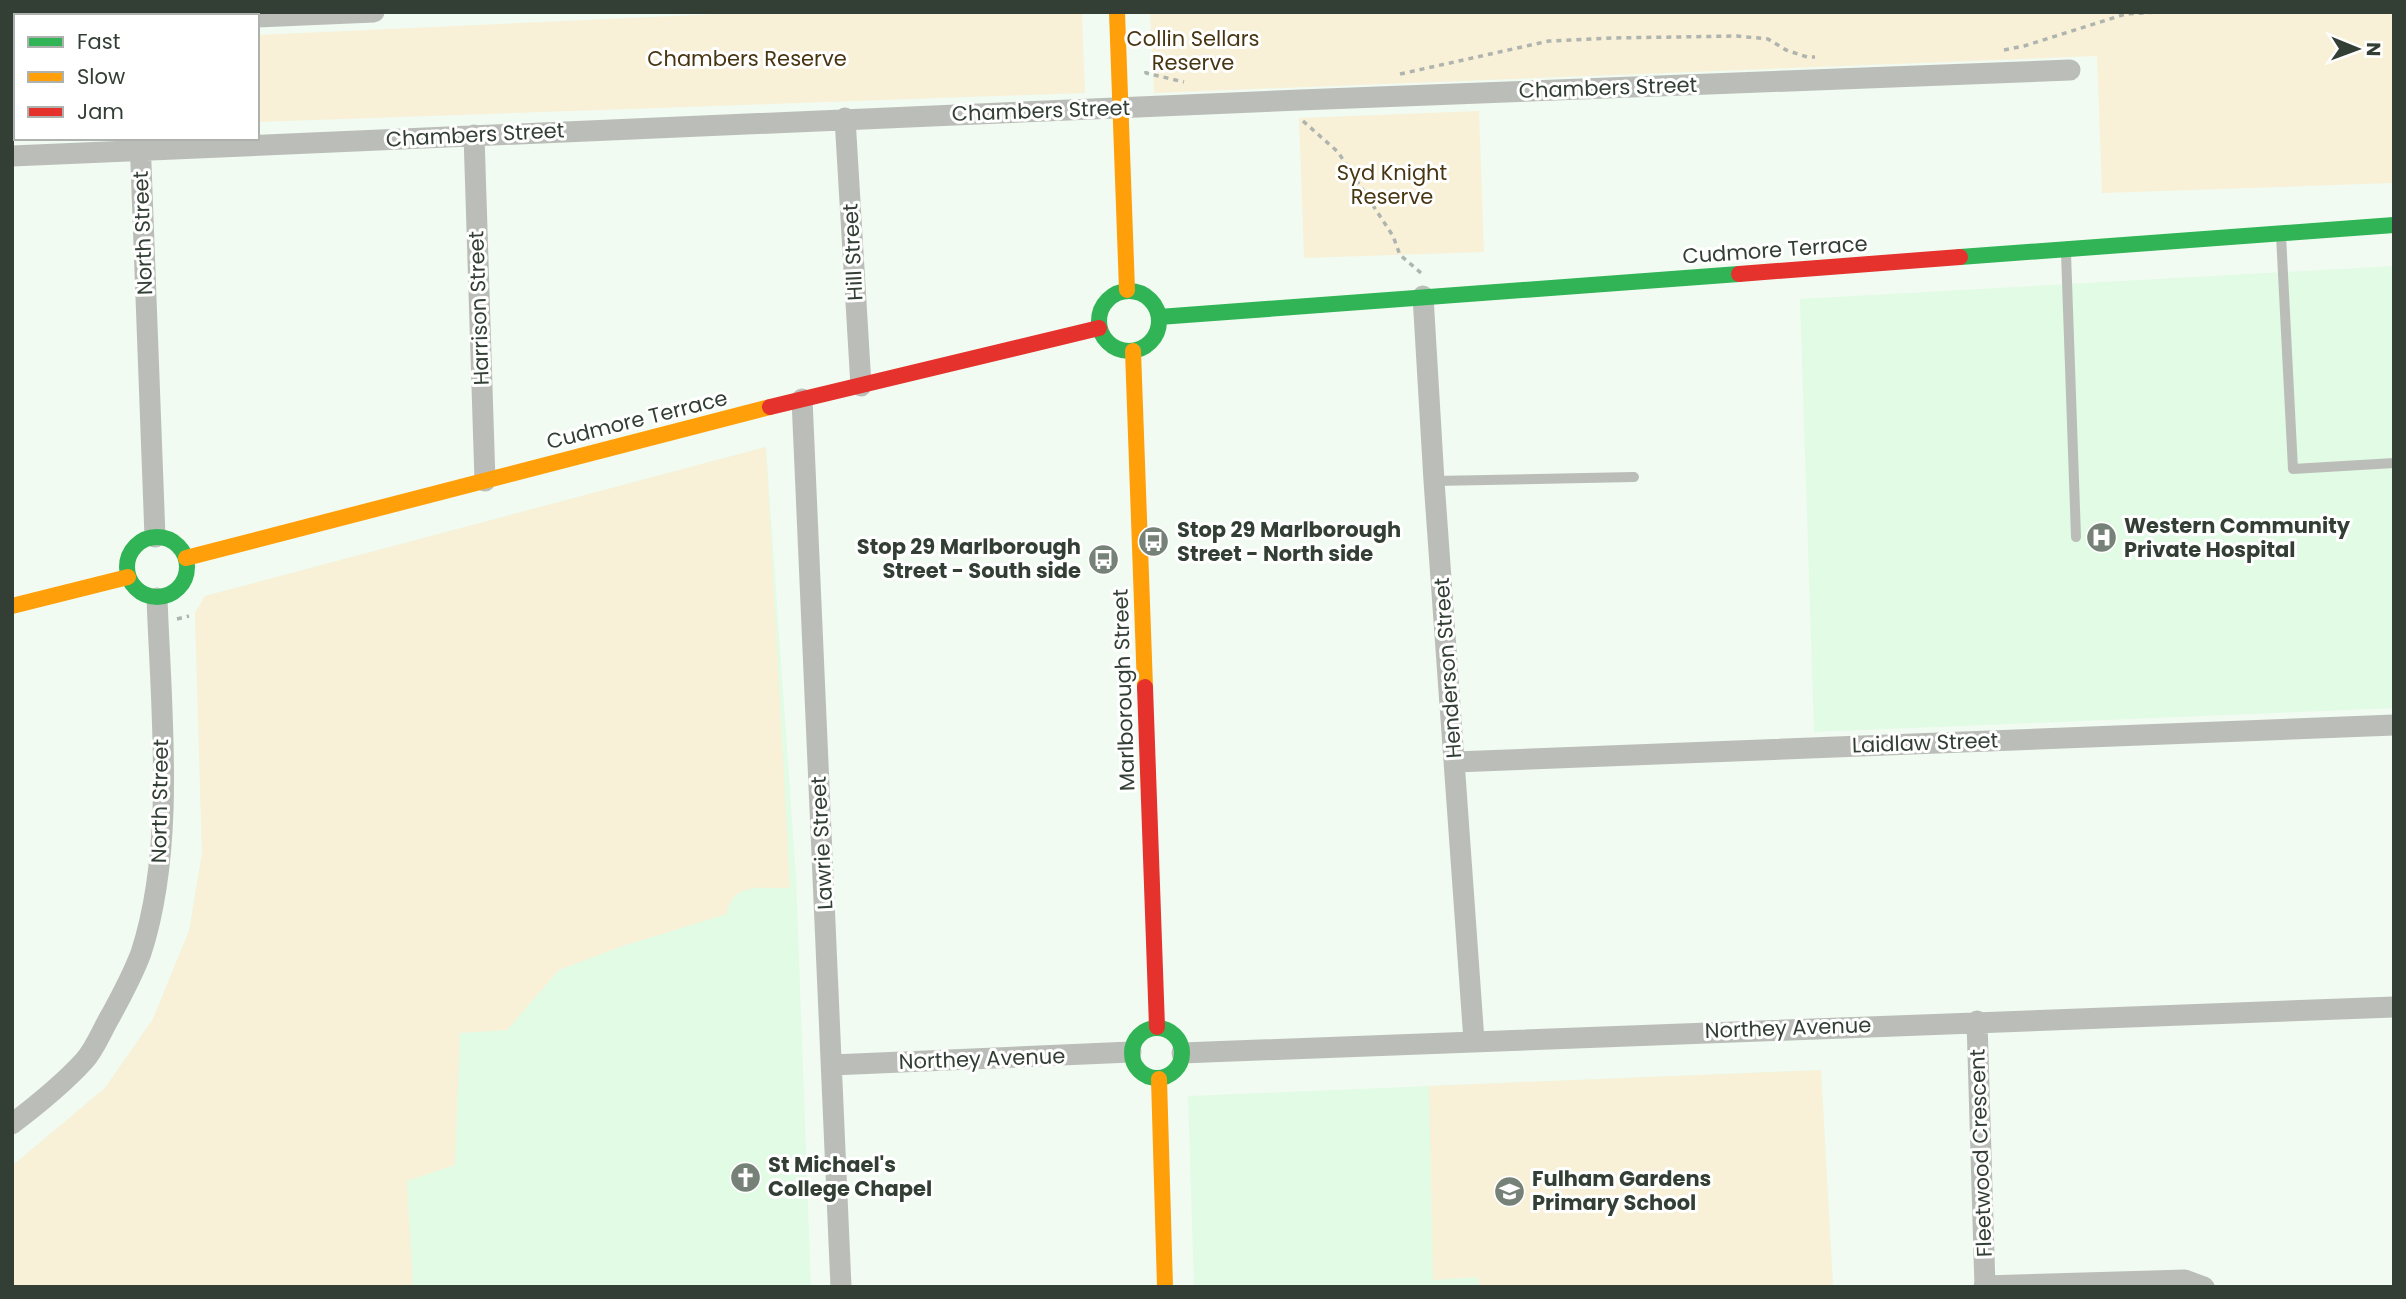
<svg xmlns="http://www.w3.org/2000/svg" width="2406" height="1299" font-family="Poppins,sans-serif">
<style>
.built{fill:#e2fbe5}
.green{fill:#f8f1d8}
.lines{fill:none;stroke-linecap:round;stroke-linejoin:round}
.path{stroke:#b0b4af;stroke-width:3.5;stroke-dasharray:5 5;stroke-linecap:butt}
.lane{stroke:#bbbeb8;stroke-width:10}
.street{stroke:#bbbeb8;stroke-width:21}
.fast{stroke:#30b455;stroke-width:16}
.slow{stroke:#ff9f0a;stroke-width:16}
.jam{stroke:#e5322d;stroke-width:16}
.labels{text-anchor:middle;stroke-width:6;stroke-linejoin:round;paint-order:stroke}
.park-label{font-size:21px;fill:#483612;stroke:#fff}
.street-label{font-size:21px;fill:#333f35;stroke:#fff}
.poi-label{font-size:21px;font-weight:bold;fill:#333f35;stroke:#fff;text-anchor:start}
</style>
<rect width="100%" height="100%" fill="#f1fbf2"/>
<path class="built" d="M2393 266 2394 708 1814 732 1800 299Z
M766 447 796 877 811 1287H12V1166L105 1088 153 1019 189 931 202 853 195 613 205 596Z
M1821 1070 1833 1287H1194L1188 1096Z"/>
<path class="green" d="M12 12H102L103 16H16V137H12Z
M762 12H1082L1085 93 257 122V35Z
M1150 12H2394V183L2102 193 2097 56 1154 93Z
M1479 111 1484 252 1304 258 1299 118Z
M766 447 790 888C763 889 732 881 727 914L623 946 559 970 507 1030 460 1033 455 1165 407 1181 413 1287H12V1166L105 1088 153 1019 189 931 202 853 195 613 205 596Z
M1821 1070 1833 1287H1479L1478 1277 1433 1280 1429 1086Z"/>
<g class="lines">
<path class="path" d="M2004 50 2024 46 2126 14 2158 12
M1146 71V73L1184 82
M1400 74 1549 41 1612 38 1737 36 1768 39 1786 50 1807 57H1815
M1303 121 1338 152 1393 236 1400 255 1421 273
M177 619 189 616"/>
<path class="lane" d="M2281 235 2293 469 2394 463
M2066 253 2076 537
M1434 481 1634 477"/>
<path class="street" d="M135 12V16
M257 17 374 12
M845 118 861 386
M474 135 485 481
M140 138 155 537
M12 156 1300 100 2070 70
M1423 296 1434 481 1474 1041
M802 399 841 1287
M1455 762 2394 725
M1977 1021 1985 1287
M1182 1053 2394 1007
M832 1065 1131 1052
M12 1124C37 1105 63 1084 84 1061 95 1049 102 1030 111 1015 122 995 133 974 141 953 176 846 161 710 157 598
M1984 1286 2185 1280 2204 1287"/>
<path class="fast" d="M1960 257 2394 225
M1099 321a30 30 0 1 1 60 0a30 30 0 1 1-60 0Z
M1159 317 1739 274
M127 567a30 30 0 1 1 60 0a30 30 0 1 1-60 0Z
M1132 1053a25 25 0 1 1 50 0a25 25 0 1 1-50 0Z"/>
<path class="slow" d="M1117 12 1127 290
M1133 351 1145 687
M186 558 770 407
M12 606 128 577
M1159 1079 1165 1287"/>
<path class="jam" d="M1739 274 1960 257
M770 407 1099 328
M1145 687 1157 1027"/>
</g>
<defs>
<symbol id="hospital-disc" viewBox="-11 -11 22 22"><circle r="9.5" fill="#768177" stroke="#fff"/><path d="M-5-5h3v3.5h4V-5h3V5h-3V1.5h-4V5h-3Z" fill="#fff"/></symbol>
<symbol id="bus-disc" viewBox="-11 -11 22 22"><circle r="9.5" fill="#768177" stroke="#fff"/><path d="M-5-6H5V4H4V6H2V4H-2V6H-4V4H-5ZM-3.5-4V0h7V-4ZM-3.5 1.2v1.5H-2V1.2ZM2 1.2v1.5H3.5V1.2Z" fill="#fff"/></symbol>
<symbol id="church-disc" viewBox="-11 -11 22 22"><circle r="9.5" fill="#768177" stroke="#fff"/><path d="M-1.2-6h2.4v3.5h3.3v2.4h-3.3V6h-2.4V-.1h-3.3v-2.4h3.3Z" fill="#fff"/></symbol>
<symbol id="school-disc" viewBox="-11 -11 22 22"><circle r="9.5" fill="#768177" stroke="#fff"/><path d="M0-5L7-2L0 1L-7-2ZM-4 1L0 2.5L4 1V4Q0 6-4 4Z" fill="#fff"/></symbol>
</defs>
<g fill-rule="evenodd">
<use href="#hospital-disc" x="2084" y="520" width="35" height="35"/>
<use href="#bus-disc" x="1136" y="524" width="35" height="35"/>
<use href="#bus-disc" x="1086" y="542" width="35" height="35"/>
<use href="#church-disc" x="728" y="1160" width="35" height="35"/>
<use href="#school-disc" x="1492" y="1174" width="35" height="35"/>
</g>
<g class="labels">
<g class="park-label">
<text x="1193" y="46">Collin Sellars<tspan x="1193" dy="24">Reserve</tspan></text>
<text x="747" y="66">Chambers Reserve</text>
<text x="1392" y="180">Syd Knight<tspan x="1392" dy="24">Reserve</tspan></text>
</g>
<g class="street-label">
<text transform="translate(1608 88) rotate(-2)" y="7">Chambers Street</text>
<text transform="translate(1041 111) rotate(-2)" y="7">Chambers Street</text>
<text transform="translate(475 135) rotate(-3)" y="7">Chambers Street</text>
<text transform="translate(143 233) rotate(-92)" y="7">North Street</text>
<text transform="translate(1775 250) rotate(-4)" y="7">Cudmore Terrace</text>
<text transform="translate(853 252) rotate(-93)" y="7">Hill Street</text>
<text transform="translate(479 308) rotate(-92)" y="7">Harrison Street</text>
<text transform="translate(637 420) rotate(-14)" y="7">Cudmore Terrace</text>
<text transform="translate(1448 668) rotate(-94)" y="7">Henderson Street</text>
<text transform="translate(1124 690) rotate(-92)" y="7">Marlborough Street</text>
<text transform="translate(1925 743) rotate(-2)" y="7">Laidlaw Street</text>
<text transform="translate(160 801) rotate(-89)" y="7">North Street</text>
<text transform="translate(822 843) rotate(-93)" y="7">Lawrie Street</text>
<text transform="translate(1788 1028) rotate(-2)" y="7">Northey Avenue</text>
<text transform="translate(982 1059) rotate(-2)" y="7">Northey Avenue</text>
<text transform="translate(1981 1153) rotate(-92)" y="7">Fleetwood Crescent</text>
</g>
<g class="poi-label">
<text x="2124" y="533">Western Community<tspan x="2124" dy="24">Private Hospital</tspan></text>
<text x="1177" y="537">Stop 29 Marlborough<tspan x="1177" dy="24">Street - North side</tspan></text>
<text x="1081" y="554" text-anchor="end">Stop 29 Marlborough<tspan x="1081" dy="24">Street - South side</tspan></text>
<text x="768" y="1172">St Michael's<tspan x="768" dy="24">College Chapel</tspan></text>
<text x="1532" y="1186">Fulham Gardens<tspan x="1532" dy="24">Primary School</tspan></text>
</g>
</g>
<rect width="2406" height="1299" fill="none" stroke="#333f35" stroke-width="28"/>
<rect x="14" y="14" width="245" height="126" fill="#ffffff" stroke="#adb2ae" stroke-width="2"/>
<rect x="28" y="37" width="35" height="10" fill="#30b455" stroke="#adb2ae" stroke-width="2"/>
<text x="77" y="49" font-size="21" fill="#333f35">Fast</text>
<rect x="28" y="72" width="35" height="10" fill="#ff9f0a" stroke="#adb2ae" stroke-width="2"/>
<text x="77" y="84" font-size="21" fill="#333f35">Slow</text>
<rect x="28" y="107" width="35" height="10" fill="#e5322d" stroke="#adb2ae" stroke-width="2"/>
<text x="77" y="119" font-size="21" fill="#333f35">Jam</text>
<g transform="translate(2357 49) rotate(91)" stroke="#ffffff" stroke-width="5" paint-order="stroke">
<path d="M0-5L12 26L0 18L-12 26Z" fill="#333f35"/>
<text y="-10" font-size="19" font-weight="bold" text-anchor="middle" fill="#333f35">N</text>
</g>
</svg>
